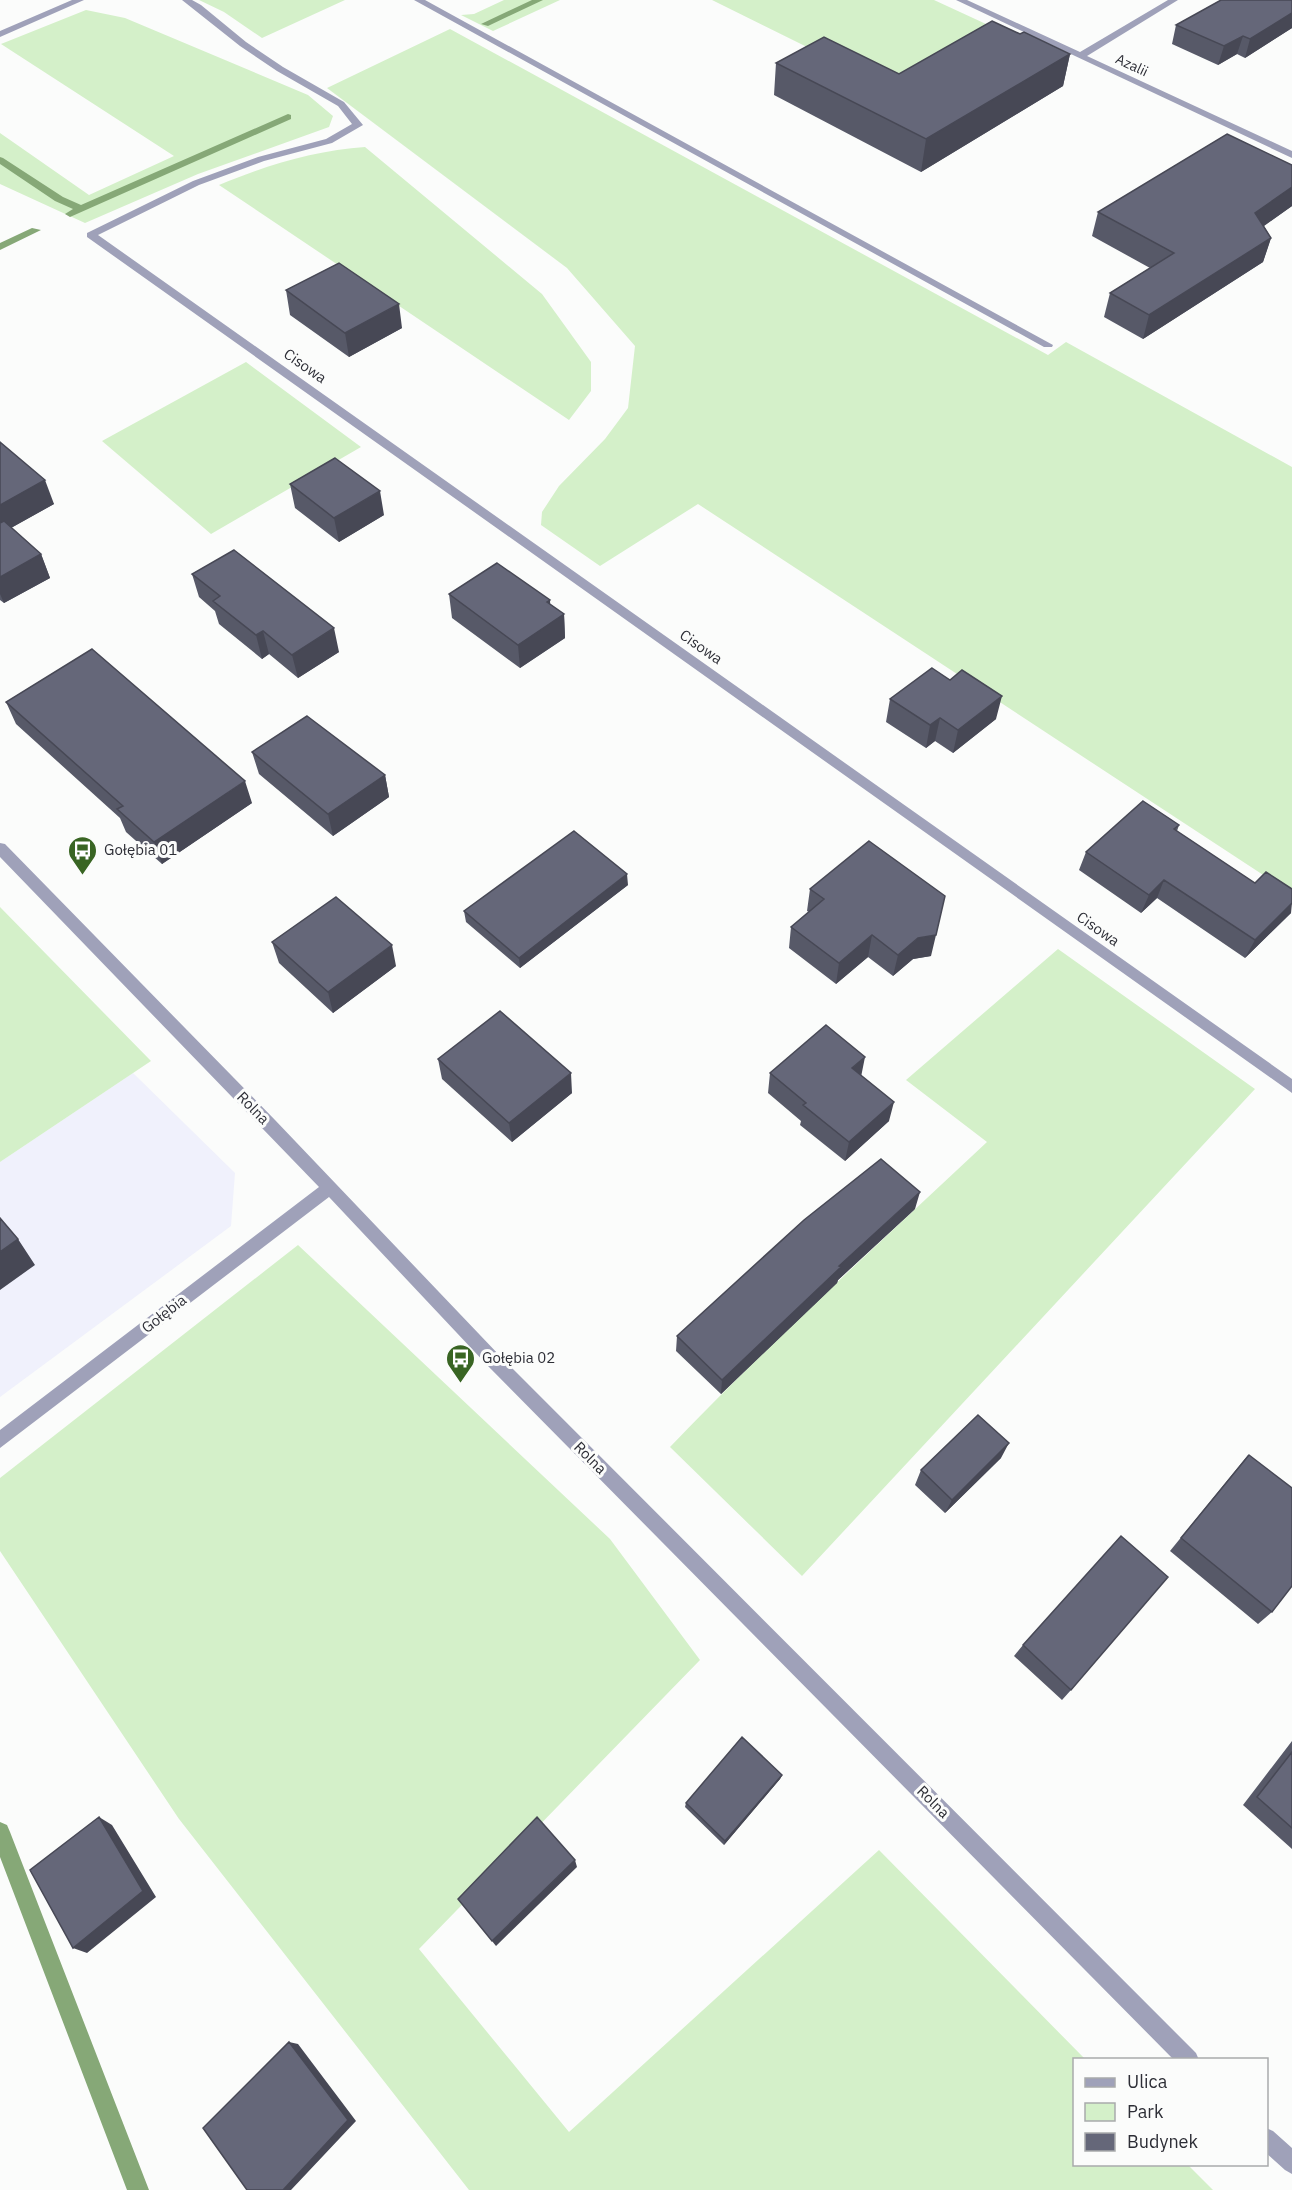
<svg xmlns="http://www.w3.org/2000/svg" width="1292" height="2190" font-family="'IBM Plex Sans',sans-serif">
<style>
.built{fill:#f0f1fc}
.green{fill:#d4f0c9}
.lines{fill:none;stroke-linecap:round;stroke-linejoin:round}
.stream{fill:#86a877;fill-rule:evenodd}
.minor{fill:#9fa1b9;fill-rule:evenodd}
.wall{fill:#575968}
.shaded-wall{fill:#474855}
.building{fill:#656779;stroke:#474855;stroke-width:1.5}
.labels{text-anchor:middle;stroke-width:6;stroke-linejoin:round;paint-order:stroke}
.far-street-label{font-size:14px;fill:#2d2e36;stroke:#fbfcfb}
.street-label{font-size:15px;fill:#2d2e36;stroke:#fbfcfb}
.poi-label{font-size:15px;fill:#2d2e36;stroke:#fbfcfb;text-anchor:start}
</style>
<rect width="100%" height="100%" fill="#fbfcfb"/>
<path class="built" d="M133 1073 235 1173 231 1226 0 1397V1162Z"/>
<path class="green" d="M199 0H345L262 38 224 12Z
M504 0H560L493 31 461 15 474 14Z
M712 0H934L999 30 894 90Z
M86 10 125 18 308 95 333 116 329 127 198 174 85 223 0 184V133L89 195 174 156 1 44Z
M450 29 1048 355 1066 342 1292 467V894L698 504 600 566 541 525 542 512 559 486 605 439 628 408 635 346 567 268 327 88Z
M365 147 542 294 591 362V391L569 420 219 185C264 166 316 150 365 147Z
M246 362 361 447 211 534 102 441Z
M0 907 151 1061 0 1162Z
M1058 949 1255 1089 802 1576 670 1447C772 1341 880 1242 987 1142L906 1080Z
M298 1245 610 1539 700 1660 419 1949 569 2132 879 1850 1085 2059 1074 2060V2164L1188 2165 1213 2190H469L179 1819 0 1551V1478Z"/>
<g class="lines">
<path class="stream" d="M532 0H543L488 26 481 24Z
M288 114 291 115V119L70 217 65 214 73 209 55 201 0 164V157L3 158 63 197 81 205Z
M32 228 41 230 0 250V243Z
M0 1822 7 1825 10 1832 149 2190H127L0 1857Z"/>
<path class="minor" d="M72 0H84L0 37V31Z
M182 0H192L201 5 246 42 283 67 344 102 363 125 332 143 264 161 199 185 98 235 1292 1079V1093L87 237V233L193 181 258 157 326 139 352 124 338 106 277 71 240 46Z
M414 0H425L1053 345 1052 347H1044Z
M956 0H967L1080 52 1168 0H1178L1087 56 1292 151V158Z
M0 843 5 844 275 1120 500 1356 1196 2053 1199 2060H1174L488 1366 329 1197 0 1448V1430L319 1187 0 857Z
M1266 2128 1273 2131 1292 2148V2174L1285 2170 1266 2153Z"/>
</g>
<path class="wall" d="M1292 0V28L1245 58 1237 54 1218 65 1172 44 1176 25Z
M1020 34 1070 54 1063 86 921 172 774 95 776 63 899 74Z
M1292 165V206L1264 226 1271 238 1263 262 1143 339 1104 317 1110 293 1150 268 1092 236 1098 212Z
M286 290 402 328 349 357 290 315Z
M0 442 54 504 11 528 41 554 50 578 4 603 0 600Z
M290 484 384 515 339 542 295 508Z
M192 574 339 652 298 678 269 654 262 659 219 624 215 611 199 597Z
M449 594 550 600V605L564 614 565 638 520 668 452 618Z
M890 699 996 719 953 753 935 741 926 748 886 722Z
M6 702 252 803 162 864 126 832 120 818 16 724Z
M252 752 385 775 389 797 333 836 259 774Z
M1179 825 1177 831 1291 913 1245 958 1157 898 1141 913 1079 870 1086 852Z
M628 885 520 968 466 922 464 911Z
M810 889 931 956 913 959 893 976 868 957 836 984 789 948 791 927 809 912 807 911Z
M272 942 396 966 333 1013 279 963Z
M438 1059 572 1093 512 1142 442 1079Z
M770 1073 861 1075 889 1121 845 1161 800 1125 801 1121 768 1093Z
M915 1209 838 1280 837 1283 721 1394 676 1351 677 1336Z
M1248 1455 1272 1612 1258 1624 1170 1551Z
M1001 1458 945 1513 915 1485 921 1470Z
M1023 1645 1071 1690 1062 1700 1014 1656Z
M1292 1741V1849L1243 1805Z
M782 1775 780 1779 724 1845 685 1807 686 1803Z"/>
<path class="shaded-wall" d="M1292 13V28L1245 58 1250 39Z
M1243 36 1237 54 1218 65 1224 46Z
M1070 54 1063 86 921 172 926 139Z
M1292 187V206L1248 237 1255 213Z
M1271 238 1263 262 1143 339 1149 315Z
M399 304 402 328 349 357 345 333Z
M45 480 54 504 0 534V505Z
M380 491 384 515 339 542 334 518Z
M41 554 50 578 4 603 0 594V577Z
M550 600 551 623 564 614 565 638 520 668 518 645 547 602Z
M334 628 339 652 298 678 292 655Z
M263 631 269 654 262 659 256 635Z
M1002 696 996 719 953 753 958 730Z
M940 718 935 741 926 748 930 725Z
M385 775 389 797 333 836 328 814Z
M245 781 252 803 162 864 154 842Z
M627 874 628 885 520 968 519 958Z
M1164 880 1157 898 1141 913 1149 895Z
M1292 903 1291 913 1245 958 1255 940Z
M872 935 868 957 836 984 839 963Z
M936 935 931 956 913 959 893 976 898 955 918 938Z
M392 945 396 966 333 1013 328 992Z
M865 1057 861 1077 852 1068Z
M571 1073 572 1093 512 1142 509 1123Z
M894 1102 889 1121 845 1161 849 1142Z
M920 1192 915 1209 838 1280 837 1283 721 1394 722 1380 839 1266Z
M18 1239 35 1265 0 1290V1252Z
M1009 1443 1001 1458 945 1513 952 1500Z
M782 1775 780 1779 724 1845 725 1841Z
M99 1817 112 1825 156 1897 87 1953 73 1948Z
M575 1860 577 1867 496 1946 492 1941Z
M289 2042 298 2044 356 2121 291 2190H283Z"/>
<path class="building" d="M1221 0H1292V13L1250 39 1243 36 1224 46 1176 25Z
M992 21 1020 34 1024 32 1070 54 926 139 776 63 824 37 899 74Z
M1227 134 1292 165V187L1255 213 1271 238 1149 315 1110 293 1174 253 1098 212Z
M339 263 399 304 345 333 286 290Z
M0 442 45 480 0 505Z
M335 458 380 491 334 518 290 484Z
M4 521 41 554 0 577V523Z
M234 550 334 628 292 655 263 631 256 635 213 601 220 596 192 574Z
M497 563 550 600 547 602 564 614 518 645 449 594Z
M92 649 245 781 154 842 117 809 123 806 6 702Z
M932 668 950 680 962 670 1002 696 958 730 940 718 930 725 890 699Z
M307 716 385 775 328 814 252 752Z
M1143 801 1179 825 1174 829 1255 883 1266 872 1292 889V903L1255 940 1164 880 1149 895 1086 852Z
M574 831 627 874 519 958 464 911Z
M869 841 945 896 936 935 918 938 898 955 872 935 839 963 791 927 824 899 810 889Z
M336 897 392 945 328 992 272 942Z
M500 1011 571 1073 509 1123 438 1059Z
M826 1025 865 1057 852 1068 894 1102 849 1142 803 1105 806 1103 770 1073Z
M881 1159 920 1192 839 1266 841 1267 722 1380 677 1336 804 1220Z
M0 1218 18 1239 0 1252Z
M978 1415 1009 1443 952 1500 921 1470Z
M1249 1455 1292 1488V1586L1272 1612 1181 1538Z
M1121 1536 1168 1577 1071 1690 1023 1645Z
M742 1737 782 1775 725 1841 686 1803Z
M1292 1752V1828L1257 1797Z
M99 1817 143 1891 73 1948 30 1870Z
M537 1817 575 1860 492 1941 458 1899Z
M289 2042 348 2120 283 2190H247L203 2128Z"/>
<defs>
<symbol id="bus-pin" viewBox="-11 -11 22 30"><path d="M0 17L-7.5 6A9.5 9.5 0 1 1 7.5 6Z" fill="#396523" stroke="#fbfcfb"/><path d="M-5-6H5V4H4V6H2V4H-2V6H-4V4H-5ZM-3.5-4V0h7V-4ZM-3.5 1.2v1.5H-2V1.2ZM2 1.2v1.5H3.5V1.2Z" fill="#fff"/></symbol>
</defs>
<g fill-rule="evenodd">
<use href="#bus-pin" x="66" y="834" width="33" height="45"/>
<use href="#bus-pin" x="444" y="1342" width="33" height="45"/>
</g>
<g class="labels">
<g class="far-street-label">
<text transform="translate(1132 65) rotate(25)" y="5">Azalii</text>
</g>
<g class="street-label">
<text transform="translate(305 366) rotate(35)" y="5">Cisowa</text>
<text transform="translate(701 647) rotate(35)" y="5">Cisowa</text>
<text transform="translate(1098 929) rotate(35)" y="5">Cisowa</text>
<text transform="translate(253 1108) rotate(46)" y="5">Rolna</text>
<text transform="translate(164 1314) rotate(-38)" y="5">Gołębia</text>
<text transform="translate(590 1458) rotate(45)" y="5">Rolna</text>
<text transform="translate(933 1802) rotate(45)" y="5">Rolna</text>
</g>
<g class="poi-label">
<text x="104" y="855">Gołębia 01</text>
<text x="482" y="1363">Gołębia 02</text>
</g>
</g>
<rect x="1073" y="2058" width="195" height="108" fill="#fbfcfb" stroke="#a9aaac" stroke-width="1.5"/>
<rect x="1085" y="2078" width="30" height="9" fill="#9fa1b9" stroke="#a9aaac" stroke-width="1.5"/>
<text x="1127" y="2088" font-size="18" fill="#2d2e36">Ulica</text>
<rect x="1085" y="2103" width="30" height="18" fill="#d4f0c9" stroke="#a9aaac" stroke-width="1.5"/>
<text x="1127" y="2118" font-size="18" fill="#2d2e36">Park</text>
<rect x="1085" y="2133" width="30" height="18" fill="#656779" stroke="#a9aaac" stroke-width="1.5"/>
<text x="1127" y="2148" font-size="18" fill="#2d2e36">Budynek</text>
</svg>
